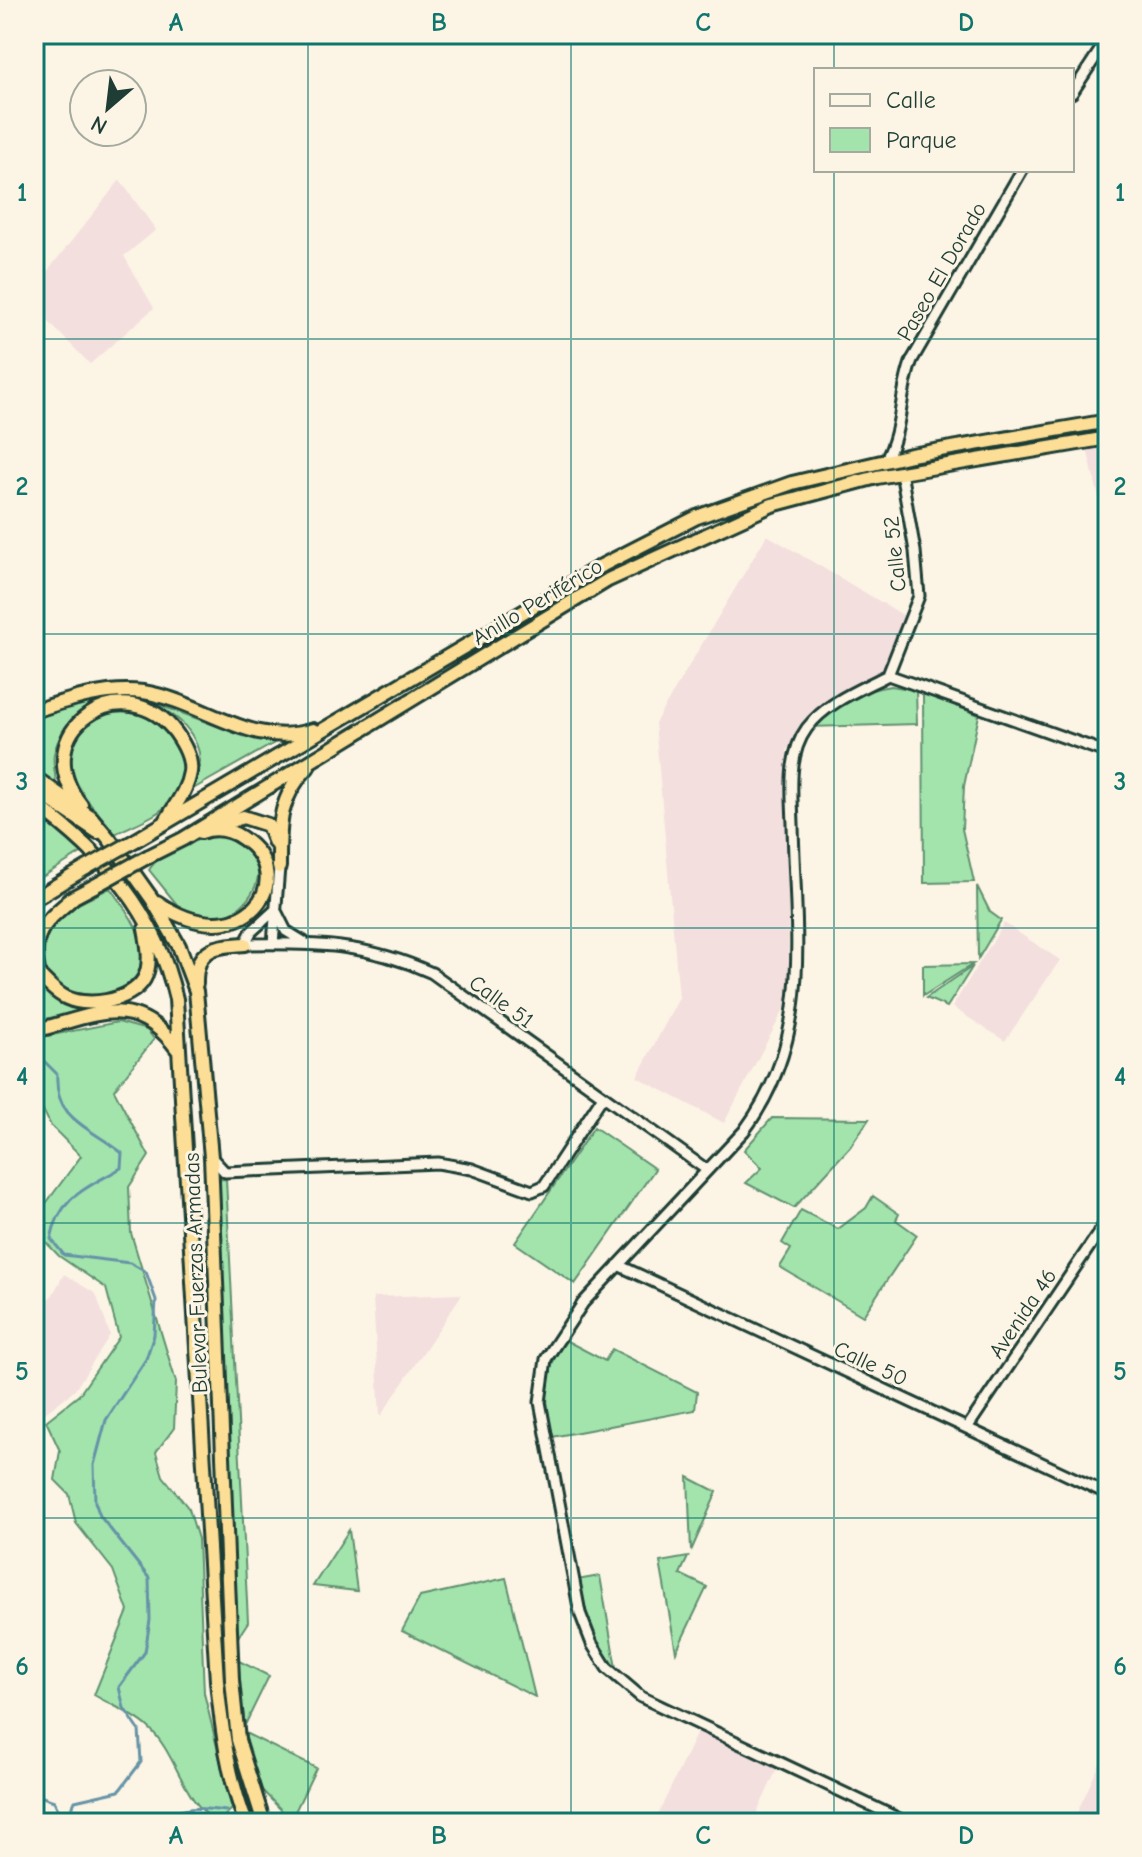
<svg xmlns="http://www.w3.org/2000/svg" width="1142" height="1857" font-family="'Comic Neue',sans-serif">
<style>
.built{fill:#f3dfde}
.green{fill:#a3e4ad;stroke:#619070;stroke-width:2}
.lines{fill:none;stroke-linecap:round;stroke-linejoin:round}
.stream{stroke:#6593a7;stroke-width:3}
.tertiary-casing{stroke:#1f3d34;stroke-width:15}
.trunk-casing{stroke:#1f3d34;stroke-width:18}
.tertiary{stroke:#fcf5e5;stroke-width:9}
.trunk{stroke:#fcde96;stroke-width:12}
.trunk-bridge-casing{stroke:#1f3d34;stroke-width:18;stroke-linecap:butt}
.trunk-bridge{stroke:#fcde96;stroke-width:12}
.grid{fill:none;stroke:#0f766e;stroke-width:2;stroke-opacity:0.55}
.labels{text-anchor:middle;stroke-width:6;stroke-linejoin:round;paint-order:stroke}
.street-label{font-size:22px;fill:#1f3d34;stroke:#fcf5e5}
.neatline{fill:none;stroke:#0f766e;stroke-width:3}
.grid-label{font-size:26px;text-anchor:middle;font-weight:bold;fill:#0f766e}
</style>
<rect width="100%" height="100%" fill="#fcf5e5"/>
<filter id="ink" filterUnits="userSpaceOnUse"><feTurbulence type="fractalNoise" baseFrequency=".0125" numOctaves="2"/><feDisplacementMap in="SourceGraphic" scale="16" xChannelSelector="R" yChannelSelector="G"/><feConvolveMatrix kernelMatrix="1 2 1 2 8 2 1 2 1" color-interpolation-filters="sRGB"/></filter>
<g filter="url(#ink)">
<path class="built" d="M120 180 156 230 124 256 154 308 90 364 34 307V288Z
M1108 445V513L1103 514 1087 449Z
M767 535 913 621 883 671 833 695 805 718 787 750 789 1000 724 1123 637 1077 679 998 655 723Z
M1004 923 1060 960 1005 1041 952 1007Z
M64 1274 96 1294 110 1335 75 1390 45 1413 37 1411 34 1308 52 1296Z
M462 1294 380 1417 373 1297Z
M698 1730 779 1765 752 1823H654Z
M1103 1757 1108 1760V1823H1072Z"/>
<path class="green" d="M891 686 916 690 917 724 810 727C836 706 858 690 891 686Z
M923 693 979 715 964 786 962 829 974 882 924 883Z
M120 694C174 706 222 733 276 742L193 789C197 775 203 760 197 746 173 684 69 685 54 754 52 763 56 775 56 785L34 770V716Z
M113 712C161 708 210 757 174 799 159 816 134 824 115 834L71 781 68 745 86 722Z
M34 811 79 845 81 853 34 882Z
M228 834C238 840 251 847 256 859 265 883 245 911 221 916 210 919 195 914 183 912L149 870C162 848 203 836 228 834Z
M977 886 990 912 1001 920 978 959Z
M110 888C123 906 138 924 142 947 153 1009 36 1012 41 950 42 938 48 926 57 918 71 905 94 897 110 888Z
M973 964 923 996V965Z
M973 966 947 1007 926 998Z
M34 983 63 1004 85 1009 34 1022Z
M118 1022 147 1030 154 1039 114 1090 149 1156 129 1187 131 1233 176 1382 174 1428 156 1452 163 1476 189 1509 198 1539 204 1693 232 1809 218 1822C182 1803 178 1754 148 1727 134 1714 111 1705 94 1695L128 1611 113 1570 76 1523 69 1494 55 1480 60 1451 46 1421 79 1395 119 1337 106 1288 59 1256 39 1235 41 1210 81 1156 51 1126 42 1108 37 1038Z
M772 1118 869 1119 850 1147 794 1208 746 1183 762 1168 744 1150Z
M594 1127 655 1169 575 1284 515 1243Z
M226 1179 248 1622 235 1642 215 1180Z
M873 1196 899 1214 896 1220 917 1235 863 1316 780 1267 791 1249 782 1243 801 1210 838 1229 866 1208Z
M565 1340 605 1361 612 1349 697 1392 695 1410 552 1437C545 1399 542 1373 565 1340Z
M688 1477 717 1492 691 1551Z
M349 1530 357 1591 313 1586Z
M688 1557 680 1574 707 1587 676 1652 660 1562Z
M600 1576 617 1674 595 1642 577 1580Z
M506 1578 535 1697 402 1631 420 1597Z
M235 1659 269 1676 245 1725Z
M245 1733 316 1768 291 1820 255 1783Z"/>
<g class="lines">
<path class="stream" d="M40 1050 43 1060 57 1074C54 1120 90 1127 122 1153L121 1168C87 1188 59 1196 51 1239L64 1255 130 1263 146 1272 156 1300 154 1335 146 1359 106 1420 94 1465 95 1502 100 1516 149 1578 150 1620 145 1652 119 1687 124 1708 139 1730 141 1762 119 1791 75 1801 66 1823
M34 1794 54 1801 64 1823
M159 1823C181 1805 198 1807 226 1811"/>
<defs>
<path id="tertiary" d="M1072 93 1108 38
M885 461C903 431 899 393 912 360L1022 170
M888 675 919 596 915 551 901 472
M275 910 251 932 245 944C316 943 366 943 432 973L707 1170
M277 913 286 931 304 942
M273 944 279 867
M212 1158 225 1172 438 1163 472 1169 532 1191 544 1186 603 1096
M618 1265 1108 1494
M967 1428 1108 1219
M908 1823 641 1697 607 1668 592 1644 580 1613 540 1402 546 1359 583 1303 744 1131C814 1037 795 934 793 824 792 793 787 755 807 728 827 702 859 690 888 675L1108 753"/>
<path id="trunk" d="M34 711C68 700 106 687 143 692 203 701 251 750 313 730
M34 777 91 817 110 840 152 899 179 946 196 991 211 1157 232 1680 238 1740 264 1823
M34 789 98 832
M34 803C105 855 156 912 176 999L217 1681C222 1730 228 1777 246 1823
M81 805C23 730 126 665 176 733 183 743 192 758 190 772 187 791 175 805 166 821
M214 828 243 817 268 825 275 843
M136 840 603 565 697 517 792 483 911 455 1108 421
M149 856 183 839 608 580 772 505 877 477 1108 438
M279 867C279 826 278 798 308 767
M74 897C44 923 29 933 39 975 46 982 54 991 63 996 84 1009 131 1002 144 979 152 965 148 944 145 929
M34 899 86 868
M68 900 100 883
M157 902C242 962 303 878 242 838 229 829 215 827 201 832
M196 984C195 948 215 946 245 944
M34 1031C94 1016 135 990 178 1050"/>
</defs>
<use href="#tertiary" class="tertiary-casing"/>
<use href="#trunk" class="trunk-casing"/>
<use href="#tertiary" class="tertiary"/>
<use href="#trunk" class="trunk"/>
<defs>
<path id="trunk-bridge" d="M86 868 136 840
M100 883 149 856"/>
</defs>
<use href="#trunk-bridge" class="trunk-bridge-casing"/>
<use href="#trunk-bridge" class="trunk-bridge"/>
</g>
</g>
<path class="grid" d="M308 34V1823M571 34V1823M834 34V70M834 170V1823M34 339H1108M34 634H1108M34 928H1108M34 1223H1108M34 1518H1108"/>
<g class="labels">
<g class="street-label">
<text transform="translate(941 271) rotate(-60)" y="8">Paseo El Dorado</text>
<text transform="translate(894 554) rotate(-96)" y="8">Calle 52</text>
<text transform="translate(537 601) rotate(-31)" y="8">Anillo Periférico</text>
<text transform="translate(502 1001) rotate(36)" y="8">Calle 51</text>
<text transform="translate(195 1273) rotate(-92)" y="8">Bulevar Fuerzas Armadas</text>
<text transform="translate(1022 1313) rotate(-56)" y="8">Avenida 46</text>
<text transform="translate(871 1363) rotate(25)" y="8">Calle 50</text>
</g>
</g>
<rect width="1142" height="1857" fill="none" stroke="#fcf5e5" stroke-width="88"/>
<rect x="814" y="68" width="260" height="104" fill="#fcf5e5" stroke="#a4ab9e" stroke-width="2"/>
<rect x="830" y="94" width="40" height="12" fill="#fcf5e5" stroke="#a4ab9e" stroke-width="2"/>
<text x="886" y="108" font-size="24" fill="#1f3d34">Calle</text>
<rect x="830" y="128" width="40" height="24" fill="#a3e4ad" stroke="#a4ab9e" stroke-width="2"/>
<text x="886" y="148" font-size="24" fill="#1f3d34">Parque</text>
<g transform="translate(108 108) rotate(208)"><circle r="38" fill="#fcf5e5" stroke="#a4ab9e" stroke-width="2"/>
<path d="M0-6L14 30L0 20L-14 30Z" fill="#1f3d34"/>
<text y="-12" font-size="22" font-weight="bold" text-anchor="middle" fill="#1f3d34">N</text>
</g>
<rect x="44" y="44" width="1054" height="1769" class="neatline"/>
<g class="grid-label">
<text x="176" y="31">A</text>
<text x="439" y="31">B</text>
<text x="703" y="31">C</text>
<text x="966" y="31">D</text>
<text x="22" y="201">1</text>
<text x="1120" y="201">1</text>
<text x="22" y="495">2</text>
<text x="1120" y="495">2</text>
<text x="22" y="790">3</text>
<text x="1120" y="790">3</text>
<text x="22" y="1085">4</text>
<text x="1120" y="1085">4</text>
<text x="22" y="1380">5</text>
<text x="1120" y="1380">5</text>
<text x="22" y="1675">6</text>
<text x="1120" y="1675">6</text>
<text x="176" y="1844">A</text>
<text x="439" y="1844">B</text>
<text x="703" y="1844">C</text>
<text x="966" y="1844">D</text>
</g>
</svg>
